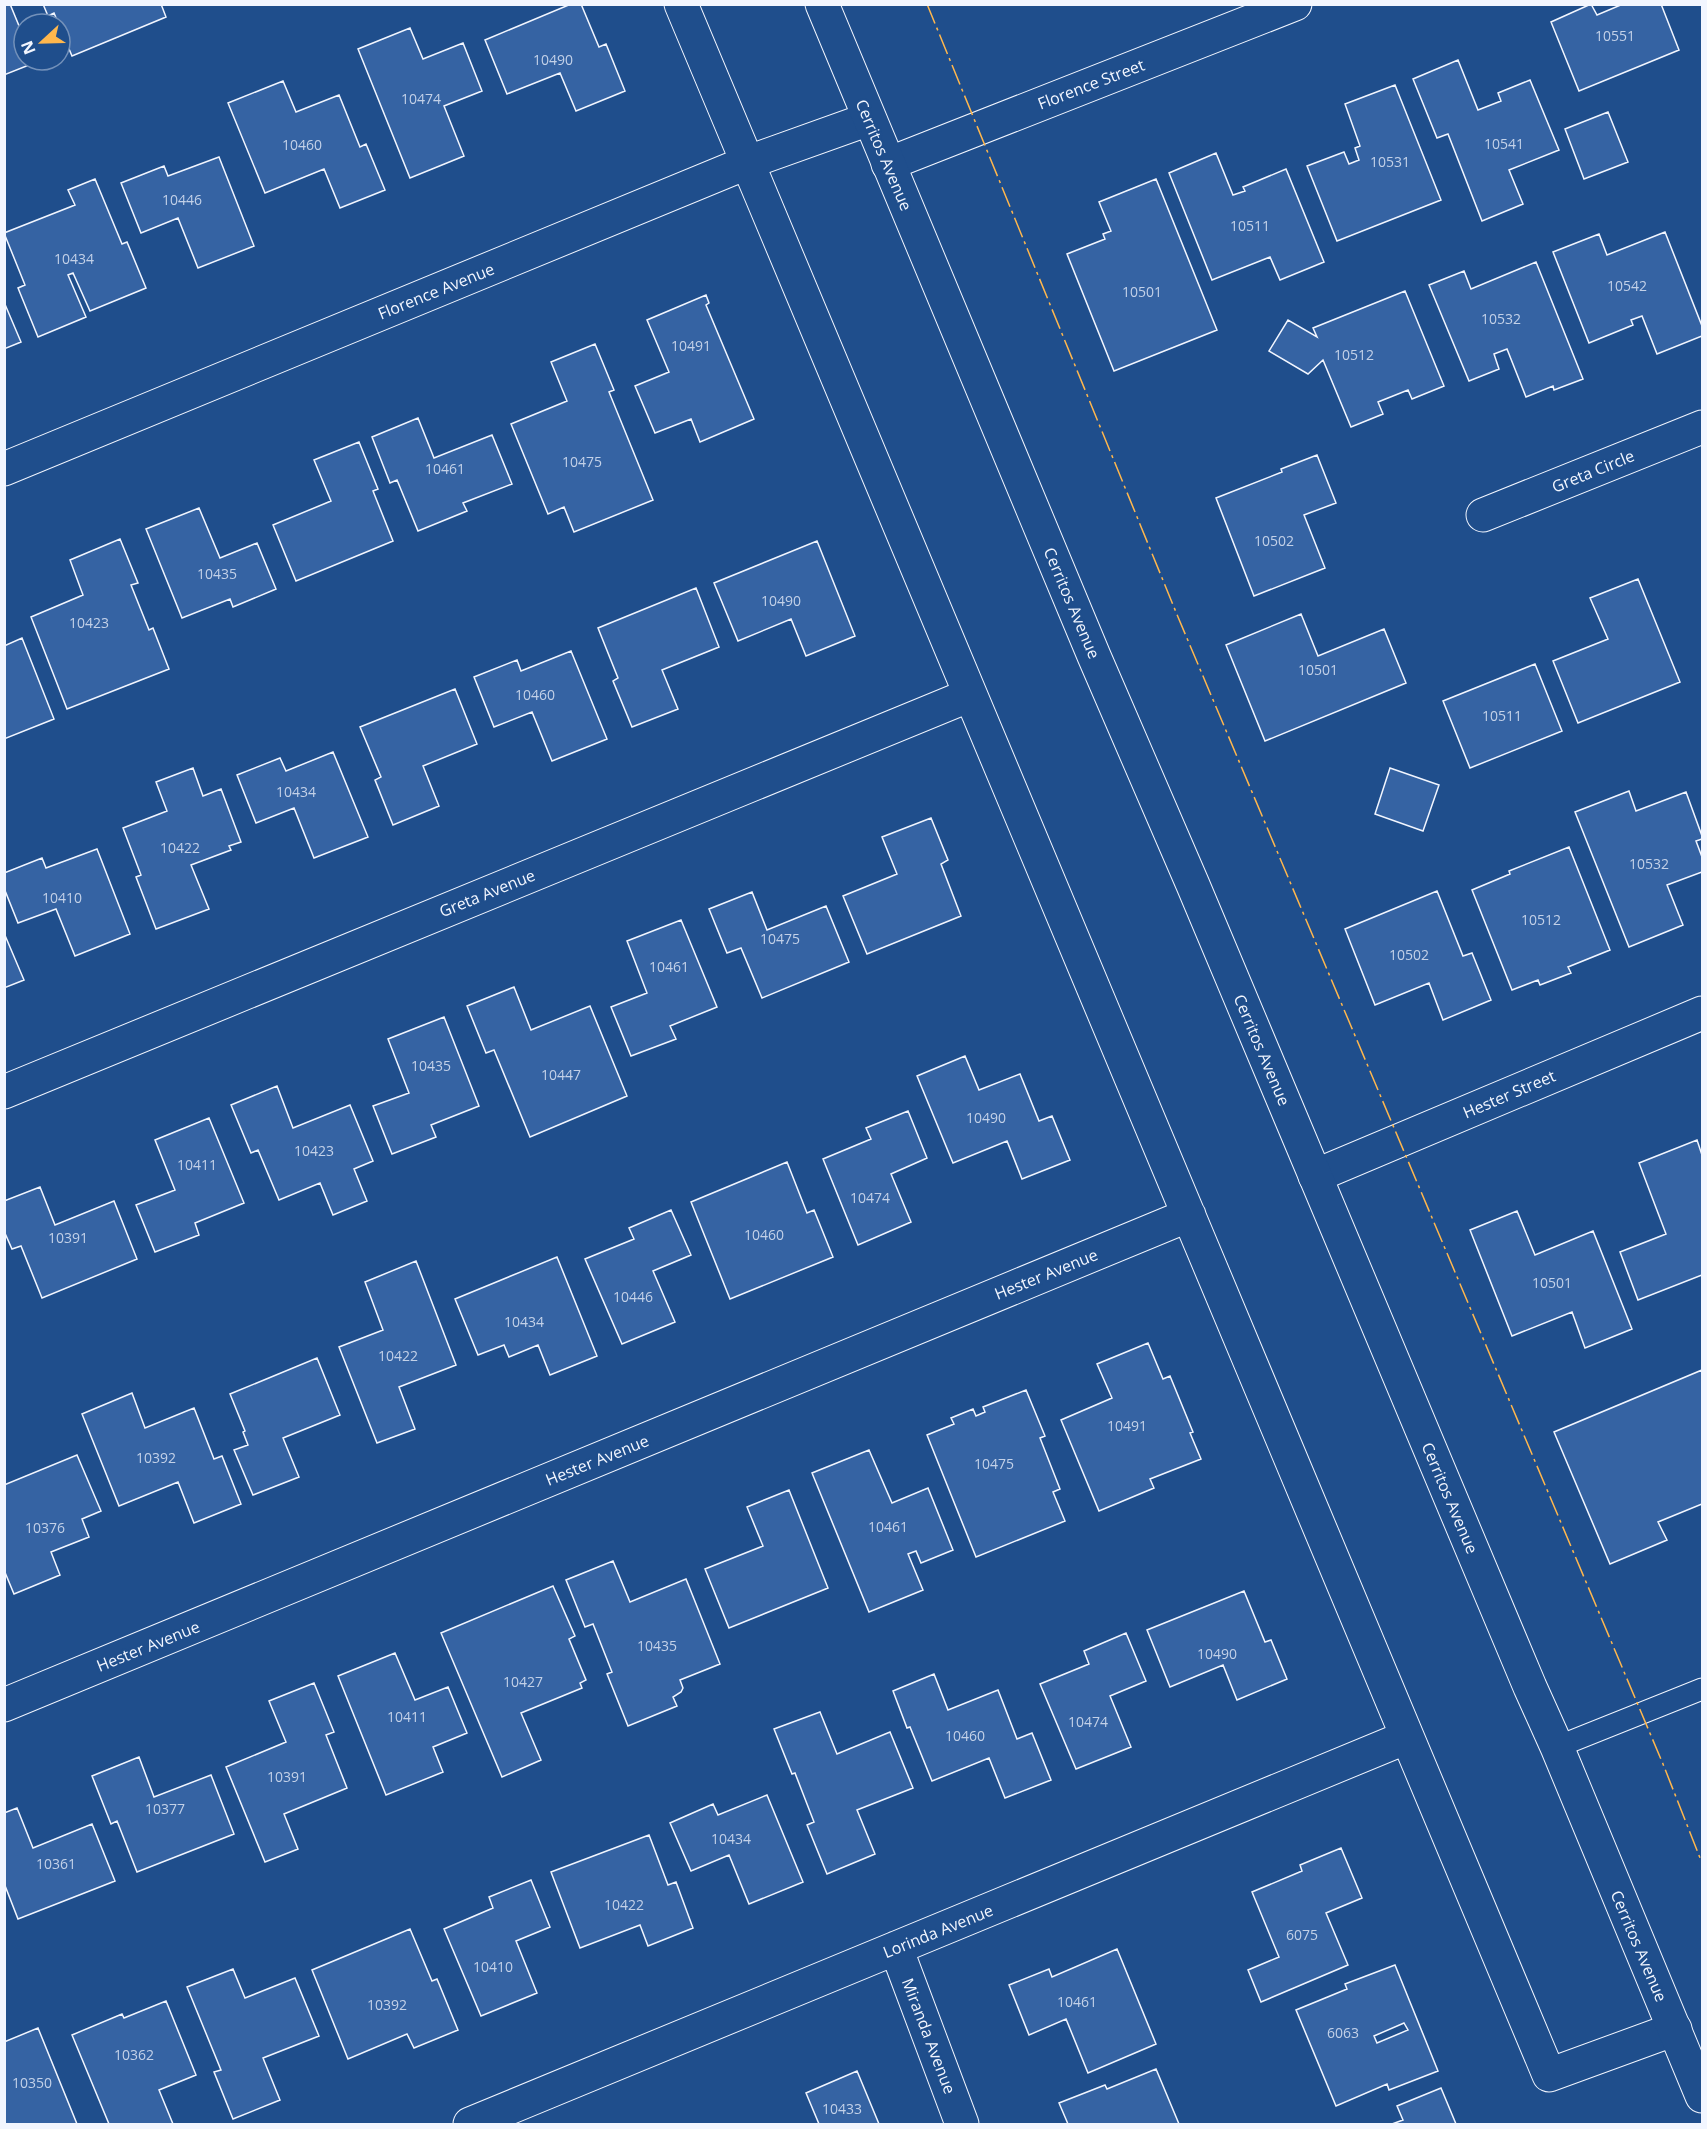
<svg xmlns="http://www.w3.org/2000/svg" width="1707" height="2129" font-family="'Open Sans',sans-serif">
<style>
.building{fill:#3563a3;stroke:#f2f6ff;stroke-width:1.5;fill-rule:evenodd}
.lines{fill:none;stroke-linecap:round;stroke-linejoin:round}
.lane-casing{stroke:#f2f6ff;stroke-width:23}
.street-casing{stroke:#f2f6ff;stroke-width:35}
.secondary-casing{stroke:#f2f6ff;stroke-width:35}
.lane{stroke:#1f4e8c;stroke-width:21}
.street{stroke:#1f4e8c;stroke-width:33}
.secondary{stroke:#1f4e8c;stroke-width:33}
.power{stroke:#ffb74d;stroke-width:1.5;stroke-dasharray:21 4.5 3 4.5;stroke-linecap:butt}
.labels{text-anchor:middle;stroke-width:4.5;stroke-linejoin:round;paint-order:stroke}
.number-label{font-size:14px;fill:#c3d1e8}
.street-label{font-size:16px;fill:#f2f6ff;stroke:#1f4e8c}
</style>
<rect width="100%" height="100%" fill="#1f4e8c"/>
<path class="building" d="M4 4H10L24 38V60H33L34 63 4 75Z
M43 4H161L166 17 72 56 54 13 48 16Z
M571 4H581L599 47 606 44 625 91 576 111 560 73 507 94 485 40Z
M1591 4 1597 15 1623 4H1661L1679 50 1579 91 1551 22Z
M410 28 423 59 463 43 482 91 444 106 464 156 410 178 358 49Z
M1458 60 1478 110 1501 101 1498 93 1530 80 1559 150 1509 170 1523 204 1482 221 1448 134 1437 138 1413 79Z
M283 81 296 112 339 95 360 147 366 144 385 190 340 208 324 169 265 193 228 103Z
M1395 85 1441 200 1337 241 1307 166 1344 152 1349 164 1359 160 1355 148 1360 146 1345 104Z
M1608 112 1628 162 1584 179 1565 129Z
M1216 153 1233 195 1245 191 1243 187 1286 169 1324 262 1280 280 1270 257 1212 280 1169 173Z
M219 157 254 246 198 268 178 218 141 233 121 183 164 166 168 176Z
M95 179 122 244 127 242 146 288 90 311 73 273 68 275 86 317 38 337 18 288 25 285 4 233 75 205 68 190Z
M1156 179 1217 330 1114 371 1067 254 1105 239 1103 234 1111 231 1099 202Z
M1665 232 1702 326V336L1657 354 1642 316 1631 320 1633 325 1589 343 1553 252 1599 234 1607 255Z
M1536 262 1583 379 1554 390 1553 386 1526 397 1507 349 1494 354 1499 369 1469 381 1429 285 1464 271 1471 289Z
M1405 291 1444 386 1412 399 1408 390 1378 402 1383 414 1351 427 1323 360 1308 374 1269 351 1288 320 1317 337 1313 328Z
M706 295 709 303 706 305 754 419 700 442 691 419 655 433 635 386 669 372 647 320Z
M4 302 21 342 4 349Z
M595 344 614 390 609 392 653 500 574 532 564 507 548 514 511 424 567 401 551 362Z
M418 418 434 458 492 435 512 484 463 503 467 511 418 531 397 480 390 483 372 437Z
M359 442 378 489 373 491 393 541 296 581 273 525 331 501 314 460Z
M1317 455 1336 503 1304 515 1325 568 1254 596 1216 498 1282 472 1281 469Z
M199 508 220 558 257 543 276 589 233 607 230 599 182 618 146 529Z
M120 539 138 583 131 585 149 630 153 628 169 669 67 709 31 617 83 595 70 560Z
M817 541 855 636 806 656 791 619 738 641 714 583Z
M1638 579 1680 682 1578 723 1553 661 1608 639 1590 598Z
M696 588 719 647 662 670 678 709 632 727 613 681 618 678 598 628Z
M1301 614 1318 656 1384 629 1406 683 1265 741 1226 645Z
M22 638 54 719 4 739V646Z
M571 651 607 739 552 761 532 712 494 727 474 677 517 660 521 671Z
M1535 664 1562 731 1470 768 1443 701Z
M455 689 477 744 423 766 439 806 393 825 375 780 381 777 360 727Z
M333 752 368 837 314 858 294 808 256 823 237 775 280 758 286 771Z
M193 768 203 796 221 789 241 842 229 846 231 850 191 865 209 909 156 929 136 877 141 875 123 828 167 811 156 782Z
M1390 768 1439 785 1423 831 1375 814Z
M1629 791 1636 811 1686 792 1702 836V839L1696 841 1702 857V872L1667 885 1683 925 1629 947 1575 812Z
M931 818 948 860 941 864 961 916 867 954 843 896 897 874 882 837Z
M1569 847 1610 950 1568 967 1571 973 1540 985 1538 980 1512 990 1472 890 1510 874 1509 871Z
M97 849 130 934 75 956 56 909 18 923 4 888V873L42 858 46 868Z
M1437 891 1463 956 1472 953 1491 1000 1443 1020 1429 983 1375 1005 1345 929Z
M752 892 767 930 826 906 849 962 762 998 741 948 727 953 709 909Z
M681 920 717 1007 670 1026 676 1039 631 1056 611 1007 647 993 627 941Z
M4 933 24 980 4 988Z
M514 987 531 1030 590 1006 627 1096 530 1137 494 1050 486 1053 467 1006Z
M444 1017 479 1106 431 1125 436 1137 392 1154 373 1106 409 1093 388 1039Z
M965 1056 979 1090 1020 1074 1039 1121 1052 1116 1070 1160 1022 1179 1007 1141 953 1163 917 1076Z
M277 1086 293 1128 350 1105 373 1161 354 1169 367 1201 333 1215 320 1183 279 1200 258 1150 251 1153 231 1105Z
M908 1111 927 1158 891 1174 911 1222 858 1245 823 1159 871 1139 866 1128Z
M209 1118 244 1203 195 1223 199 1235 155 1252 136 1205 175 1190 155 1140Z
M1697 1140 1702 1155V1275L1638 1300 1620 1252 1666 1234 1639 1163Z
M787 1162 807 1213 814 1210 833 1257 730 1299 691 1202Z
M40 1187 55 1225 114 1201 137 1259 42 1298 21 1246 12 1249 4 1231V1201Z
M671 1210 691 1255 653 1271 675 1322 622 1344 585 1259 634 1239 629 1228Z
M1517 1211 1535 1255 1593 1231 1632 1329 1585 1348 1572 1312 1512 1336 1470 1230Z
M557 1257 597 1356 550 1375 538 1345 509 1357 504 1345 478 1355 455 1299Z
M416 1261 456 1365 399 1387 415 1429 377 1443 339 1347 383 1330 365 1282Z
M1148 1343 1163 1379 1170 1376 1193 1432 1190 1433 1201 1459 1150 1479 1154 1488 1099 1511 1061 1420 1112 1398 1097 1364Z
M317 1358 340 1415 283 1438 299 1477 253 1495 234 1450 248 1445 243 1432 245 1431 230 1394Z
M1702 1370V1504L1658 1522 1667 1540 1610 1564 1554 1432Z
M1026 1390 1045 1436 1040 1438 1060 1489 1053 1492 1065 1521 976 1557 927 1435 954 1424 951 1418 973 1409 976 1416 985 1412 983 1407Z
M132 1393 145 1428 194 1408 214 1459 222 1456 241 1504 194 1523 178 1482 119 1506 82 1414Z
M869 1450 892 1503 928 1488 953 1550 921 1563 916 1551 908 1554 923 1590 869 1612 812 1473Z
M77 1455 101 1511 82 1519 89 1537 51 1552 60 1575 14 1594 4 1570V1485Z
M789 1490 828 1588 729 1628 705 1569 763 1546 747 1507Z
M613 1561 630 1602 686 1579 720 1664 680 1680 683 1688 681 1692 673 1697 677 1706 628 1726 607 1674 612 1672 593 1624 585 1627 566 1580Z
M553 1586 575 1636 569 1639 586 1680 580 1683 582 1688 521 1713 541 1760 502 1777 441 1633Z
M1244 1591 1265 1642 1271 1640 1287 1679 1237 1700 1223 1665 1170 1687 1147 1630Z
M1126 1633 1146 1681 1110 1696 1131 1747 1076 1769 1040 1684 1089 1664 1084 1651Z
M395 1653 415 1700 448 1687 467 1733 433 1747 443 1772 386 1795 338 1676Z
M934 1674 948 1710 998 1690 1017 1739 1032 1733 1051 1780 1005 1798 989 1758 932 1781 910 1727 907 1728 893 1691Z
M314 1683 334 1732 326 1735 347 1788 284 1814 298 1849 265 1862 226 1767 286 1742 269 1701Z
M820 1712 837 1754 890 1732 913 1788 857 1810 875 1854 827 1874 807 1825 814 1822 795 1773 792 1774 774 1729Z
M139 1757 154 1797 211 1775 234 1834 137 1872 117 1821 111 1824 92 1776Z
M767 1795 803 1882 749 1904 729 1855 691 1871 670 1823 713 1804 718 1815Z
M17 1808 33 1848 92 1824 115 1881 18 1919 4 1883V1813Z
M649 1835 668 1885 676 1882 693 1928 648 1946 640 1925 580 1948 551 1872Z
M1341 1848 1362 1898 1326 1913 1348 1965 1261 2002 1248 1970 1279 1957 1252 1892 1302 1871 1300 1865Z
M531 1880 550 1927 516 1941 537 1993 481 2016 444 1929 493 1908 489 1897Z
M410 1929 432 1981 437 1979 458 2030 414 2048 407 2034 348 2059 312 1970Z
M1117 1949 1156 2044 1088 2073 1066 2019 1029 2035 1009 1985 1049 1969 1052 1977Z
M1395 1965 1438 2071 1389 2090 1387 2084 1336 2106 1296 2010 1347 1989 1345 1984ZM1404 2023 1408 2030 1377 2043 1374 2036Z
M233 1969 245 1998 295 1978 319 2036 263 2058 280 2100 233 2119 214 2072 221 2070 187 1987Z
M166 2001 196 2075 159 2090 173 2124H109L72 2035 122 2014 124 2018Z
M38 2028 77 2124H4V2042Z
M1156 2069 1179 2124H1068L1059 2103 1105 2085 1107 2089Z
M857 2071 879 2124H819L806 2093Z
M1441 2088 1456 2124H1392L1403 2120 1397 2106Z"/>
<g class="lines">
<defs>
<path id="lane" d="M1557 1747 1702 1689"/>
<path id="street" d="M681 4 1549 2075 1675 2029
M888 164 1295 4
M4 469 746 163 869 119
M1483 515 1702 427
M4 1092 970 695
M1315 1176 1702 1013
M4 1705 1189 1215
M896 1948 962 2124
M470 2124 1407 1737"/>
<path id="secondary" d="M822 4 1094 656 1193 885 1530 1687 1557 1747 1702 2096"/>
</defs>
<use href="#lane" class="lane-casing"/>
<use href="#street" class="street-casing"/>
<use href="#secondary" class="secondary-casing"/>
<use href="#lane" class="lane"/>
<use href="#street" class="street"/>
<use href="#secondary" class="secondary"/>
<path class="power" d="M927 4 1178 617 1663 1764 1702 1863"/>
</g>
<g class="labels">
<g class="number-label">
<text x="1615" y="41">10551</text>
<text x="553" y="65">10490</text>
<text x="421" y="104">10474</text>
<text x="1504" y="149">10541</text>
<text x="302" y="150">10460</text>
<text x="1390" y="167">10531</text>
<text x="182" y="205">10446</text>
<text x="1250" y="231">10511</text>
<text x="74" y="264">10434</text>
<text x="1627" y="291">10542</text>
<text x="1142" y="297">10501</text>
<text x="1501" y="324">10532</text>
<text x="691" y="351">10491</text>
<text x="1354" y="360">10512</text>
<text x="582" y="467">10475</text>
<text x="445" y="474">10461</text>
<text x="1274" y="546">10502</text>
<text x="217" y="579">10435</text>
<text x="781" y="606">10490</text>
<text x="89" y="628">10423</text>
<text x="1318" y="675">10501</text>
<text x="535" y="700">10460</text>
<text x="1502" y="721">10511</text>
<text x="296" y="797">10434</text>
<text x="180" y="853">10422</text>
<text x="1649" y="869">10532</text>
<text x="62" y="903">10410</text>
<text x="1541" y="925">10512</text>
<text x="780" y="944">10475</text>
<text x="1409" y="960">10502</text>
<text x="669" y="972">10461</text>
<text x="431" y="1071">10435</text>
<text x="561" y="1080">10447</text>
<text x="986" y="1123">10490</text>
<text x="314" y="1156">10423</text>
<text x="197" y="1170">10411</text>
<text x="870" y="1203">10474</text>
<text x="764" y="1240">10460</text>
<text x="68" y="1243">10391</text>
<text x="1552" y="1288">10501</text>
<text x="633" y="1302">10446</text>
<text x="524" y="1327">10434</text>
<text x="398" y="1361">10422</text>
<text x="1127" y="1431">10491</text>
<text x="156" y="1463">10392</text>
<text x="994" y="1469">10475</text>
<text x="888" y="1532">10461</text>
<text x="45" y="1533">10376</text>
<text x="657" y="1651">10435</text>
<text x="1217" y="1659">10490</text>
<text x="523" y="1687">10427</text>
<text x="407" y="1722">10411</text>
<text x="1088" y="1727">10474</text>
<text x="965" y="1741">10460</text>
<text x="287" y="1782">10391</text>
<text x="165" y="1814">10377</text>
<text x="731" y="1844">10434</text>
<text x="56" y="1869">10361</text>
<text x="624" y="1910">10422</text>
<text x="1302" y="1940">6075</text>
<text x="493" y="1972">10410</text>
<text x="1077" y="2007">10461</text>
<text x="387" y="2010">10392</text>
<text x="1343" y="2038">6063</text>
<text x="134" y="2060">10362</text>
<text x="32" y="2088">10350</text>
<text x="842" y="2114">10433</text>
</g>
<g class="street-label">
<text transform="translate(1091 84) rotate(-21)" y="6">Florence Street</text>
<text transform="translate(884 155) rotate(67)" y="6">Cerritos Avenue</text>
<text transform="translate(436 291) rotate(-22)" y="6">Florence Avenue</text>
<text transform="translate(1593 471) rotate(-22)" y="6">Greta Circle</text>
<text transform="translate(1072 603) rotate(67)" y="6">Cerritos Avenue</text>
<text transform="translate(487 893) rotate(-22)" y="6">Greta Avenue</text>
<text transform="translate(1262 1050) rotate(67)" y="6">Cerritos Avenue</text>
<text transform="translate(1509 1094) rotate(-23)" y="6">Hester Street</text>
<text transform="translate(1046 1274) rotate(-22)" y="6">Hester Avenue</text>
<text transform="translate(597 1460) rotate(-22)" y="6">Hester Avenue</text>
<text transform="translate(1450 1498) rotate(67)" y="6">Cerritos Avenue</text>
<text transform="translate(148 1646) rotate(-22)" y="6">Hester Avenue</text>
<text transform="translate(938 1931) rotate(-22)" y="6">Lorinda Avenue</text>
<text transform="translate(1639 1946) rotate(67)" y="6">Cerritos Avenue</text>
<text transform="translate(929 2036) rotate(69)" y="6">Miranda Avenue</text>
</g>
</g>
<rect width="1707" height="2129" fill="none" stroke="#f2f6ff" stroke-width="12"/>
<g transform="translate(42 42) rotate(248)"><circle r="28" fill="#1f4e8c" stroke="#7391ba" stroke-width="1.5"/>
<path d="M0-4.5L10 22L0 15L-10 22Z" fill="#ffb74d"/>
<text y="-9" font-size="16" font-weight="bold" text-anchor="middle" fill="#f2f6ff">N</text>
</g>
</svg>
